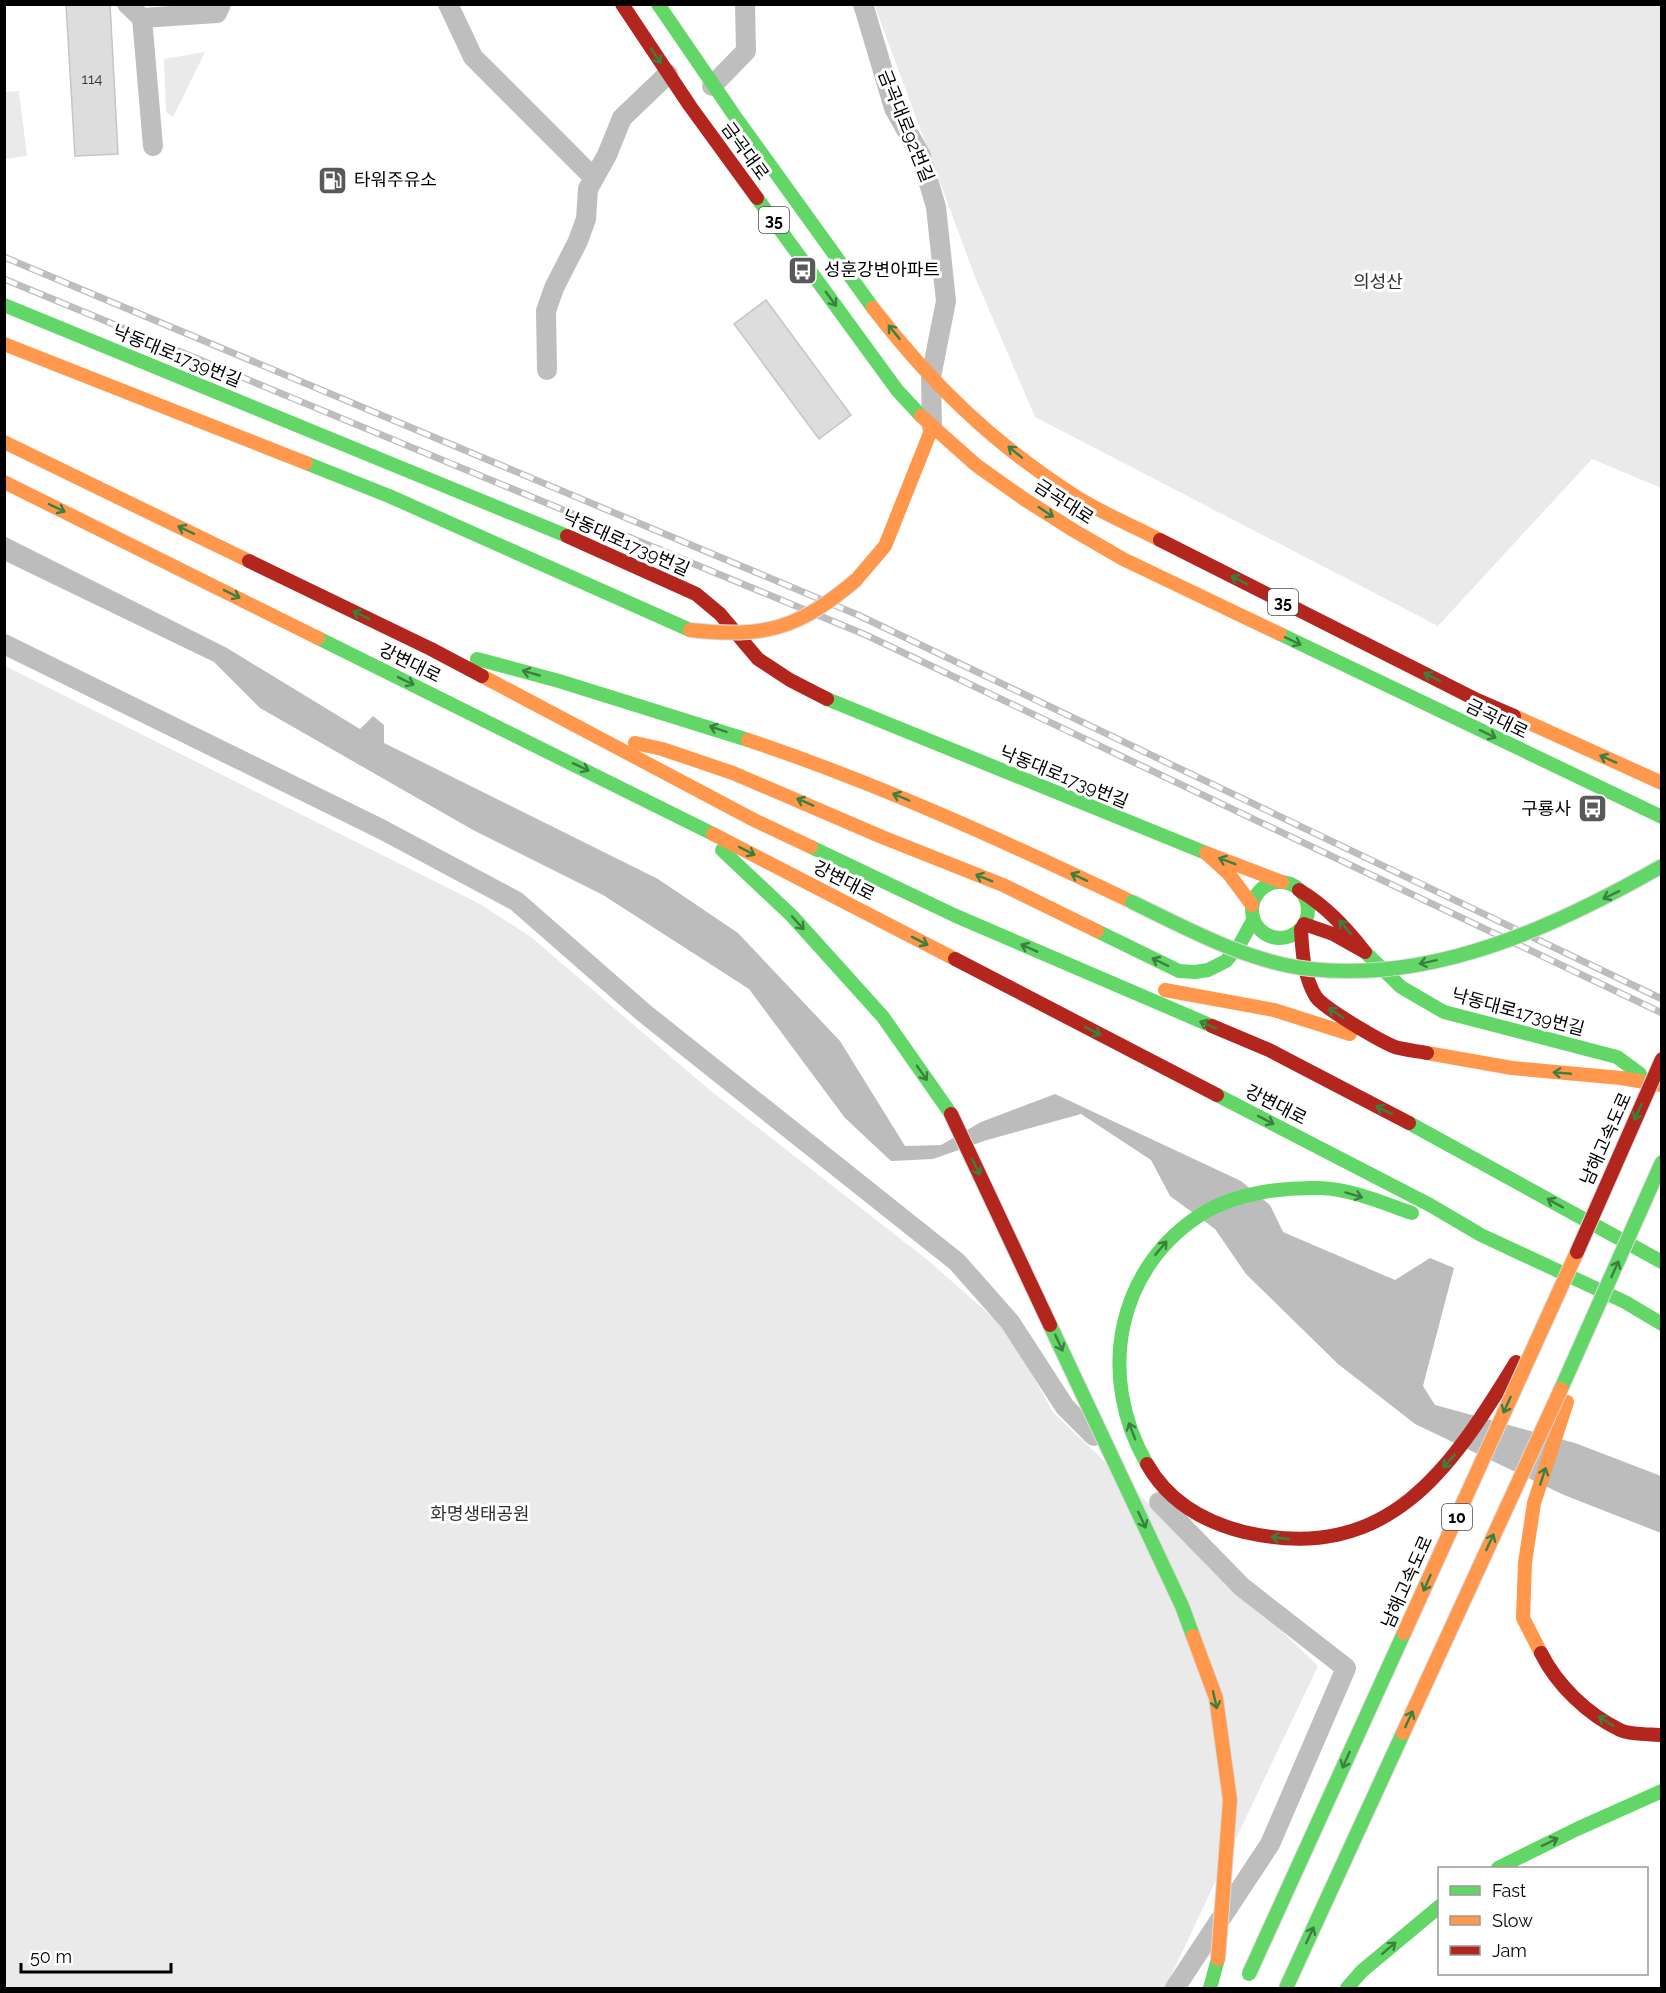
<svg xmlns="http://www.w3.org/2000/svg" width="1666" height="1993" font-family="Raleway,'Noto Sans KR',sans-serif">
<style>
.green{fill:#eaeaea}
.water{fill:#bcbcbc}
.building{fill:#ddd;stroke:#c5c5c5;stroke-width:1.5}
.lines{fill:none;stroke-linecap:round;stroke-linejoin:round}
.street{stroke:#bebebe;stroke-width:20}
.fast{stroke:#63d668;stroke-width:14}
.slow{stroke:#ff974d;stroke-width:14}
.jam{stroke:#b3261e;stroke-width:14}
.rail-casing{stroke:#bdbdbd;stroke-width:7}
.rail{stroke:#fff;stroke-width:4.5;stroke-dasharray:14;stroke-linecap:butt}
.fast-bridge-casing{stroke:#dbdbdb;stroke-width:16;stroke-linecap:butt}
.slow-bridge-casing{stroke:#dbdbdb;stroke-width:16;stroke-linecap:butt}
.jam-bridge-casing{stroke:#dbdbdb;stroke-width:16;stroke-linecap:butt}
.fast-bridge{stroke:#63d668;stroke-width:14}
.slow-bridge{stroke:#ff974d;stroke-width:14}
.jam-bridge{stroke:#b3261e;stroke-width:14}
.oneway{stroke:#3b803e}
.labels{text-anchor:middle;stroke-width:6;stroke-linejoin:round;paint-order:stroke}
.number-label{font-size:15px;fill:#373737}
.shield{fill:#fff;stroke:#4c4c4c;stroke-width:1.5}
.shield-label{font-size:16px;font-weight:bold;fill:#000}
.street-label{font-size:18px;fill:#000;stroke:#fff}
.poi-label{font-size:18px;fill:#000;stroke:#fff;text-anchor:start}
.park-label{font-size:18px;fill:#303030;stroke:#fff}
</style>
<rect width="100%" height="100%" fill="#fff"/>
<path class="green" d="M874 4 1661 5V488L1592 459 1438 626 1035 417 975 277Z
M205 52 173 117 166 112 164 59Z
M19 91 27 156 5 159V92Z
M5 666 480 904 531 937 706 1087 930 1262 1008 1331 1053 1412 1318 1666 1165 1988H5Z"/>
<path class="water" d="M4 536 227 648 360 729 373 716 384 725V743L658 879 738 933 840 1041 905 1146 941 1145 981 1122 1055 1094 1241 1181 1270 1205 1283 1232 1395 1280 1430 1258 1454 1268 1423 1386 1435 1405 1575 1443 1661 1476V1533L1564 1495 1415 1424 1338 1364 1246 1274 1215 1229 1170 1196 1151 1160 1081 1114 987 1140 933 1159 891 1161 845 1118 749 989 603 895 473 830 260 708 214 662 5 561Z"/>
<path class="building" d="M66 4H110L118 154 75 156Z
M766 300 851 415 819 439 734 324Z"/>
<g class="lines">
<path class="street" d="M127 4 142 18 217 13 221 4
M448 4 473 57 593 177
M863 4 894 108 921 156 936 207 946 301 931 377 932 428
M142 18 153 146
M712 86 746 51 745 4
M547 370 546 311 554 288 578 241 586 219 588 189 607 155 622 118 668 74
M4 644 381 829 516 901 644 1013 957 1262 1010 1322 1065 1407 1094 1436
M1159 1502 1242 1587 1346 1668 1270 1844 1175 1988"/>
<path class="fast" d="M658 4 734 115 873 308
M757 198 897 390 921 416
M4 305 567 536
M306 463 389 496 690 630
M1280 634 1662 817
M318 638 713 834
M477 659 559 681 748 740
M827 699 1206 853
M811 847 956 916 1212 1026
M722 850 792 916 883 1017 951 1114
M1252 910a28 28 0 1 1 56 0a28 28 0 1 1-56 0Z
M1097 931 1179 971 1195 972 1208 970 1226 961 1240 944 1253 920
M1365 952 1401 987 1444 1012 1617 1057 1640 1074
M1217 1095 1430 1205 1481 1235 1625 1302 1662 1324
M1409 1123 1662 1262
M1147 1464C1096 1376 1116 1266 1205 1212 1237 1193 1283 1187 1320 1188 1351 1189 1383 1203 1412 1213
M1498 1868 1577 1829 1662 1791
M1210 1988 1218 1959
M1347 1988 1362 1971 1440 1906"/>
<path class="slow" d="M873 308C933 386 995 445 1078 498 1104 514 1133 526 1160 540
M4 344 306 463
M921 416 976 465 1024 499 1073 530 1123 559 1280 634
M4 442 249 561
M4 482 318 638
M856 580 885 546 932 428
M482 676 754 820 811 847
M1514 716 1662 783
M748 740C880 784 1006 842 1132 902
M635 743 662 749 733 773 882 837 1003 885 1097 931
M713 834 955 959
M1252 905 1229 874 1206 853 1282 882
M1165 990 1274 1010 1350 1034
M1427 1053 1512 1068 1621 1078 1662 1085
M1541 1653 1523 1618 1525 1563 1534 1503 1567 1402"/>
<path class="jam" d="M622 4 690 106 757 198
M567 536 696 594 720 614 758 659 790 680 827 699
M1160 540 1477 700 1514 716
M249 561 431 649 482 676
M1299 890C1326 906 1345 927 1365 952L1333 934 1304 924
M1301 929C1302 951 1304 978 1316 997 1325 1009 1380 1041 1395 1047 1405 1050 1417 1051 1427 1053
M955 959 1217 1095
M1212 1026 1269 1050 1409 1123
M1147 1464C1168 1501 1204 1522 1244 1532 1388 1565 1450 1470 1516 1362
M1541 1653C1557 1685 1587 1714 1620 1730 1631 1735 1650 1734 1662 1735"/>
<defs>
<path id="rail" d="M4 257 858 615 1662 999
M4 279 866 635 1662 1013"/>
</defs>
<use href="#rail" class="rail-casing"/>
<use href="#rail" class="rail"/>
<defs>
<path id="fast-bridge" d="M1132 902C1188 929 1247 962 1310 969 1434 983 1557 926 1662 866
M1050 1325 1182 1606 1193 1636
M1561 1389 1662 1162
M1249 1974 1404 1633
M1286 1988 1403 1733"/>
<path id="slow-bridge" d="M690 630C766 638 798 629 856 580
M1404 1633 1577 1252
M1193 1636 1216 1698 1230 1800 1218 1959
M1403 1733 1561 1389"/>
<path id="jam-bridge" d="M951 1114 1050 1325
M1577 1252 1662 1059"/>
</defs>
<use href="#fast-bridge" class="fast-bridge-casing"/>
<use href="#slow-bridge" class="slow-bridge-casing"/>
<use href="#jam-bridge" class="jam-bridge-casing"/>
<use href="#fast-bridge" class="fast-bridge"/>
<use href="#slow-bridge" class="slow-bridge"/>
<use href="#jam-bridge" class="jam-bridge"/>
</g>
<defs><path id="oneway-shaft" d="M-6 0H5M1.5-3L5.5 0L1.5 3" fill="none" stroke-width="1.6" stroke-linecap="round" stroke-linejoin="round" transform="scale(1.5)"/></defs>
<g class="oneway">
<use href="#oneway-shaft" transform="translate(656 56) rotate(57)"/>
<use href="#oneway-shaft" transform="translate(831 299) rotate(54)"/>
<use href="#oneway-shaft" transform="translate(894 332) rotate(-129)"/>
<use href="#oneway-shaft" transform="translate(1015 452) rotate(-141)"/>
<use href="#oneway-shaft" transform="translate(57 508) rotate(26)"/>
<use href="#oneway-shaft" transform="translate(1046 512) rotate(34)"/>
<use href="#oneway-shaft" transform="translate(186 530) rotate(-154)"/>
<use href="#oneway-shaft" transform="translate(1239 580) rotate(-153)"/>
<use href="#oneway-shaft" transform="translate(232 594) rotate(26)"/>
<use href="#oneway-shaft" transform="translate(361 615) rotate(-154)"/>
<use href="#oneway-shaft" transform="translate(1293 641) rotate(26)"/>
<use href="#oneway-shaft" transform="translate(531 673) rotate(-164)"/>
<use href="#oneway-shaft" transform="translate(1432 677) rotate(-153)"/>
<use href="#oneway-shaft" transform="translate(406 681) rotate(26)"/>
<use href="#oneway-shaft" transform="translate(718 729) rotate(-161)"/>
<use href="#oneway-shaft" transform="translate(1488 734) rotate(26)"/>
<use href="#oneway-shaft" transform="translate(1608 759) rotate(-156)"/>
<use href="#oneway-shaft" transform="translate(581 767) rotate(26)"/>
<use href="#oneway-shaft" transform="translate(901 797) rotate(-157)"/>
<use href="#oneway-shaft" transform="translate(805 802) rotate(-156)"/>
<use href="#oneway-shaft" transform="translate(747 851) rotate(27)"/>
<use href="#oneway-shaft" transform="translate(1227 861) rotate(-159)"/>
<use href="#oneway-shaft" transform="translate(1079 877) rotate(-155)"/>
<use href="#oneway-shaft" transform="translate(984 878) rotate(-158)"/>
<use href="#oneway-shaft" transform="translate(1611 895) rotate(154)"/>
<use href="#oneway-shaft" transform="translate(798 923) rotate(48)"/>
<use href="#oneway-shaft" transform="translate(1345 927) rotate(-131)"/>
<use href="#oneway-shaft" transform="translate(920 941) rotate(27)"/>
<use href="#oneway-shaft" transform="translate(1029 948) rotate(-156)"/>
<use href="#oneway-shaft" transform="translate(1160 962) rotate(-154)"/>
<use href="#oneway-shaft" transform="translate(1428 962) rotate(168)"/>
<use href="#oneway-shaft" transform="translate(1336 1013) rotate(-146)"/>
<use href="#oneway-shaft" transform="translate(1208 1025) rotate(-157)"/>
<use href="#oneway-shaft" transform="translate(1093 1031) rotate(27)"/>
<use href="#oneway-shaft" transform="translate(922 1073) rotate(55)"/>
<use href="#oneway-shaft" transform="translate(1562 1073) rotate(-175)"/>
<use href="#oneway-shaft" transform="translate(1384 1110) rotate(-153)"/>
<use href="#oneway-shaft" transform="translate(1638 1112) rotate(114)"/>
<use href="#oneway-shaft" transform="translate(1266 1120) rotate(27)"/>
<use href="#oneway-shaft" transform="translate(976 1167) rotate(65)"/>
<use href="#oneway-shaft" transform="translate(1354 1195) rotate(17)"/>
<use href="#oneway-shaft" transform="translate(1555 1203) rotate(-151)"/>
<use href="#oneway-shaft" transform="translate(1161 1248) rotate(-50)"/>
<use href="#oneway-shaft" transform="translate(1615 1269) rotate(-66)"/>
<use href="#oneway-shaft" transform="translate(1059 1343) rotate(65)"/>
<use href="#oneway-shaft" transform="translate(1507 1405) rotate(114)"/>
<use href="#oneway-shaft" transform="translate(1132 1431) rotate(-111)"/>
<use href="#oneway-shaft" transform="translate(1449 1461) rotate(133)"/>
<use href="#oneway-shaft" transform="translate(1543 1476) rotate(-72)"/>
<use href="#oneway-shaft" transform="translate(1142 1520) rotate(65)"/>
<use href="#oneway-shaft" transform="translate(1280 1538) rotate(-172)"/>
<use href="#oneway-shaft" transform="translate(1490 1542) rotate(-65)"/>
<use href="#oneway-shaft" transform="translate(1427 1583) rotate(114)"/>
<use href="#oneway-shaft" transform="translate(1215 1700) rotate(77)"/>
<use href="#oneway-shaft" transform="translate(1409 1719) rotate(-65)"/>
<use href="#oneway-shaft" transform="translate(1606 1721) rotate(-147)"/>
<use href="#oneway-shaft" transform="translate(1346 1760) rotate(114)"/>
<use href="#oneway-shaft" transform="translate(1550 1842) rotate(-26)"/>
<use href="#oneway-shaft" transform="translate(1310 1935) rotate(-65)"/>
<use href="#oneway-shaft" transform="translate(1389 1948) rotate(-41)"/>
</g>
<defs>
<symbol id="fuel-square" viewBox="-11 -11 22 22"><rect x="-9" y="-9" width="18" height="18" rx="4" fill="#595959" stroke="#fff"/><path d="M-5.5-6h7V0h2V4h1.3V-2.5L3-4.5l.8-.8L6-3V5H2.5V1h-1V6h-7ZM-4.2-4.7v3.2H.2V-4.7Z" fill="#fff"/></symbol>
<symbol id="bus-square" viewBox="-11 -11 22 22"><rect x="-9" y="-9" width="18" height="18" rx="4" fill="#595959" stroke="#fff"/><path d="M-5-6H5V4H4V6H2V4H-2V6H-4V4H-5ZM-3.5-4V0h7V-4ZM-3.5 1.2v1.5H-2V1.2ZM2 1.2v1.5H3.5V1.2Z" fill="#fff"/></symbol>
</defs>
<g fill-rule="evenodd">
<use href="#fuel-square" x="316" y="164" width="33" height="33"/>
<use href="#bus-square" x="786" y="254" width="33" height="33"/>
<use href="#bus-square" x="1576" y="792" width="33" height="33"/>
</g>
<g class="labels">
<g class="number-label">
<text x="92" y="84">114</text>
</g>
<g class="shield">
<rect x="759" y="207" width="30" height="26" rx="4.5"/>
<rect x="1268" y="589" width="30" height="26" rx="4.5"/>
<rect x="1442" y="1504" width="30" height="26" rx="4.5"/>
</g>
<g class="shield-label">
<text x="774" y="226">35</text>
<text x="1283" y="608">35</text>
<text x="1457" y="1523">10</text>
</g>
<g class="street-label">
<text transform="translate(906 126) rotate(68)" y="6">금곡대로92번길</text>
<text transform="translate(745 151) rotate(54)" y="6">금곡대로</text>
<text transform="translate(177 356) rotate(22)" y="6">낙동대로1739번길</text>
<text transform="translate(1064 502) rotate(33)" y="6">금곡대로</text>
<text transform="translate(626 543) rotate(24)" y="6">낙동대로1739번길</text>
<text transform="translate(410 663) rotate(26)" y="6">강변대로</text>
<text transform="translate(1497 719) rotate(26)" y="6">금곡대로</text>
<text transform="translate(1064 777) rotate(22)" y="6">낙동대로1739번길</text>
<text transform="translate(844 881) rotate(27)" y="6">강변대로</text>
<text transform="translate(1518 1012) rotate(15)" y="6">낙동대로1739번길</text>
<text transform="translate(1276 1105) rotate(27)" y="6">강변대로</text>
<text transform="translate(1606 1139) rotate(-66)" y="6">남해고속도로</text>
<text transform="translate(1407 1582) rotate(-66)" y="6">남해고속도로</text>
</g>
<g class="poi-label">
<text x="354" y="186">타워주유소</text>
<text x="824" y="276">성훈강변아파트</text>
<text x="1571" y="815" text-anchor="end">구룡사</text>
</g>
<g class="park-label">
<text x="1378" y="288">의성산</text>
<text x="480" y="1520">화명생태공원</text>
</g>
</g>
<rect width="1666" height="1993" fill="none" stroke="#000000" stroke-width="12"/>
<rect x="1438" y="1867" width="210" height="108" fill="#ffffff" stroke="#999999" stroke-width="1.5"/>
<rect x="1450" y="1886" width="30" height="9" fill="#63d668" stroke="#999999" stroke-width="1.5"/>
<text x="1492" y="1897" font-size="18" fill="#000000">Fast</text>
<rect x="1450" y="1916" width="30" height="9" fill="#ff974d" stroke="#999999" stroke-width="1.5"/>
<text x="1492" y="1927" font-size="18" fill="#000000">Slow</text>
<rect x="1450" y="1946" width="30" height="9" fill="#b3261e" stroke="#999999" stroke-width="1.5"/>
<text x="1492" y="1957" font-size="18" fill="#000000">Jam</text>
<path d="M21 1963v9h150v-9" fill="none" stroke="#000000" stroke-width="3"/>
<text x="30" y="1963" font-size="18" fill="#000000" stroke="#ffffff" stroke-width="4.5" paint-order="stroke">50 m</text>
</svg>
